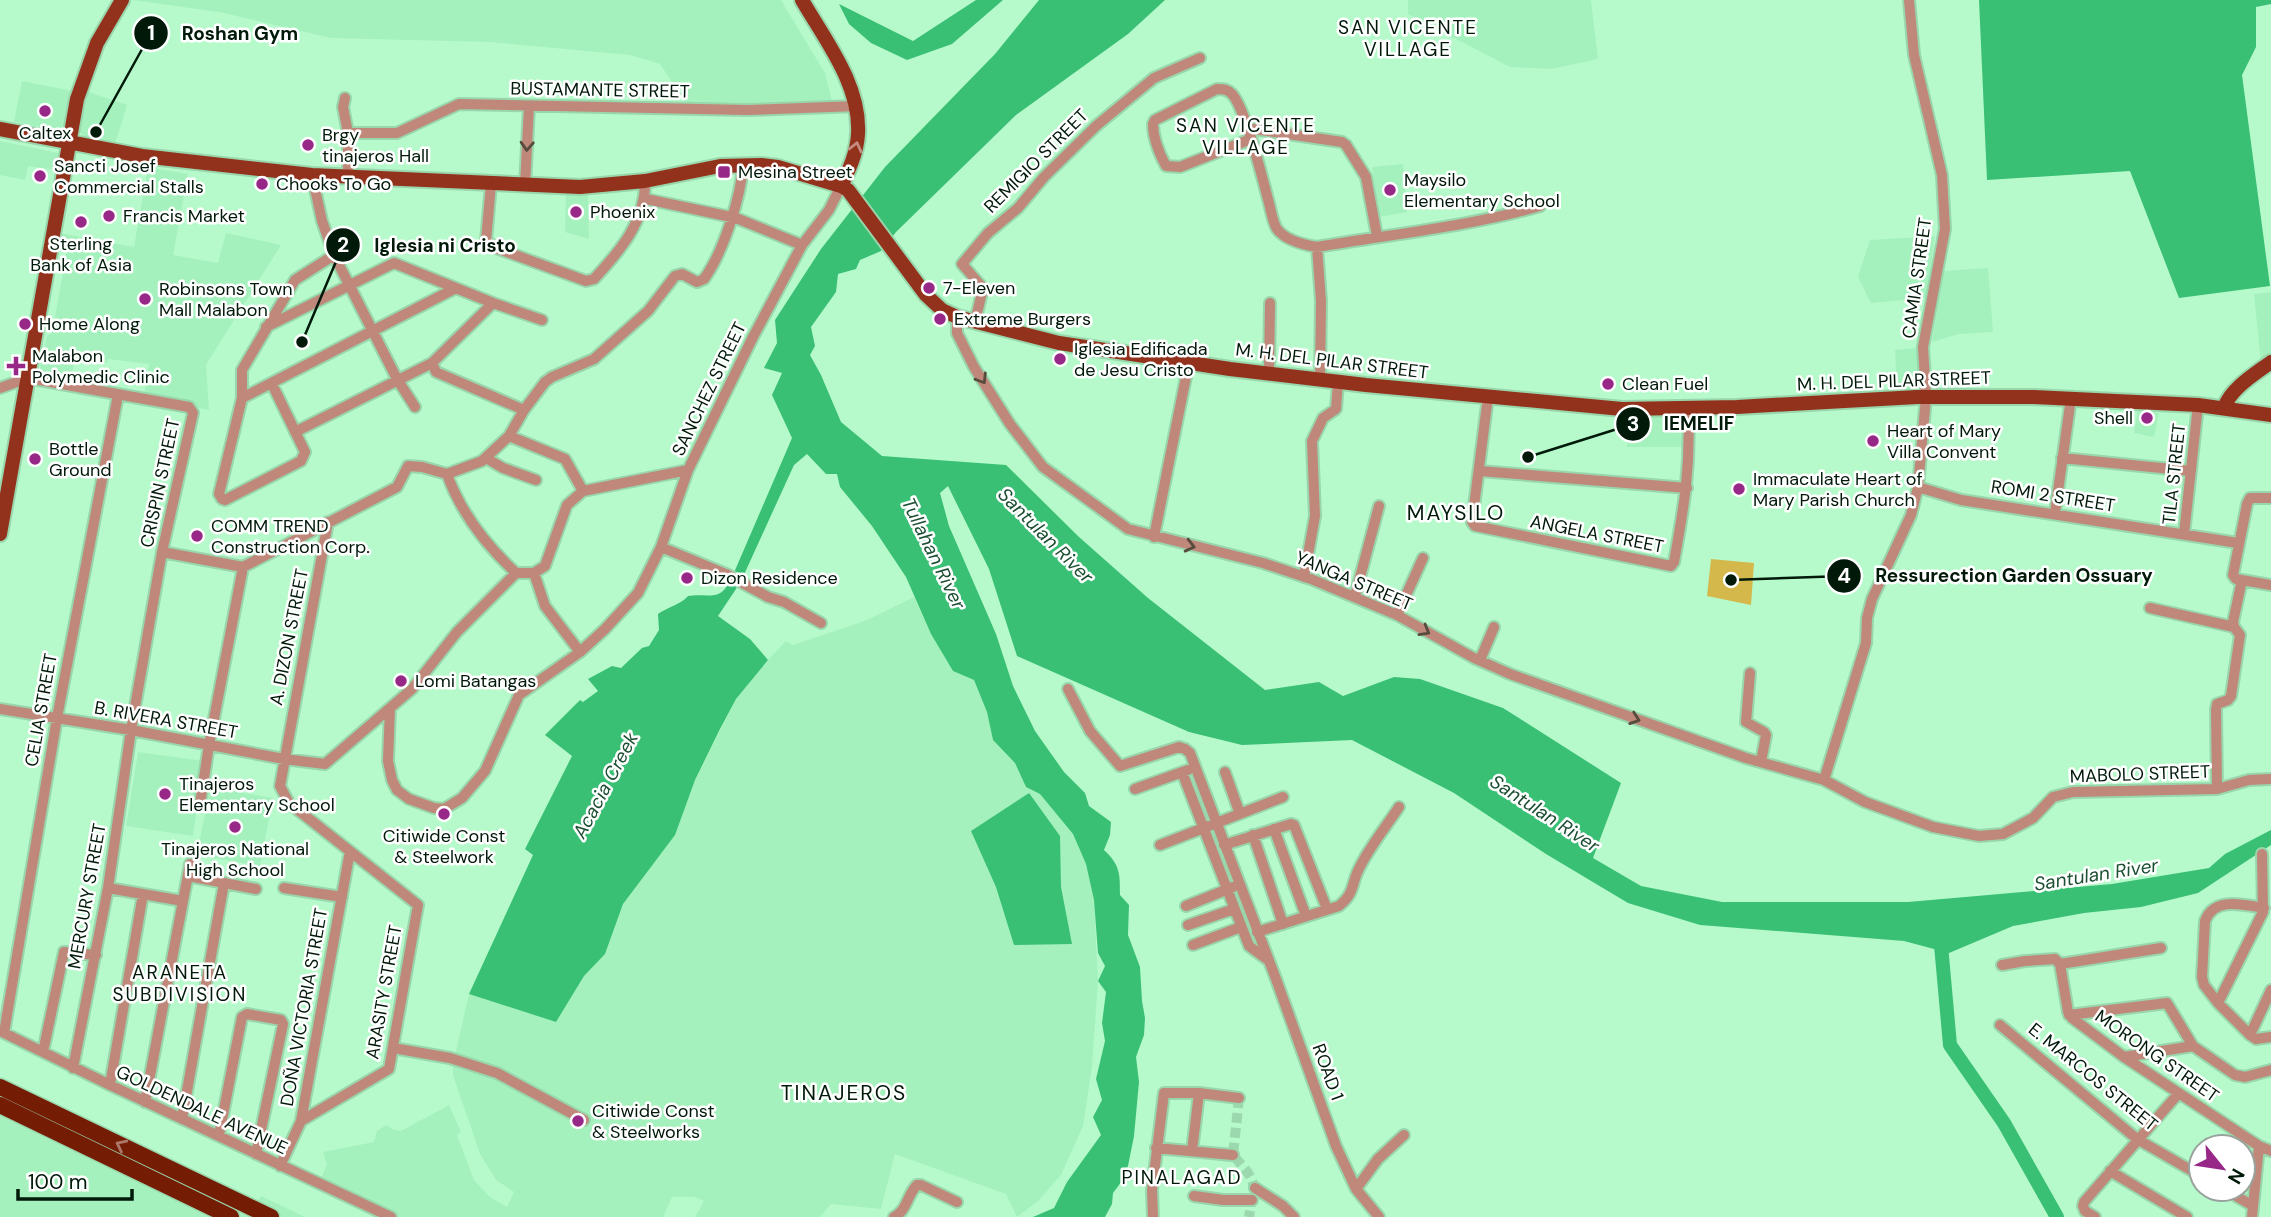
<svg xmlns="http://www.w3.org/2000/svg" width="2271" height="1217" font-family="'DM Sans',sans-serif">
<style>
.built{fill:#a5f1bd}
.green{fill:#d5b84b}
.water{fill:#39c075}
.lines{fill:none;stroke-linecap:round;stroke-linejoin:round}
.river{stroke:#39c075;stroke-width:14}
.minor-tunnel{stroke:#9bd8ae;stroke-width:10;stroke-dasharray:10 5;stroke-linecap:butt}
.minor-casing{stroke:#99d6ac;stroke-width:14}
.major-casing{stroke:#99d6ac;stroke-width:18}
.highway-casing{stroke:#99d6ac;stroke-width:19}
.minor{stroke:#bf887a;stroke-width:10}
.major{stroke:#93321c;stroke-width:14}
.highway{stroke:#751c05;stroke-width:16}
.oneway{stroke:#564b3c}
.oneway2{stroke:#c48e82}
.oneway3{stroke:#ac7769}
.poi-dot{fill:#972888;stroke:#fff;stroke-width:2.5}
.labels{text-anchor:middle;stroke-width:5;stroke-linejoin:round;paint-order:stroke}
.street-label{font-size:18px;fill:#001909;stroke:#fff}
.poi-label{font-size:18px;fill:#001909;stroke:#fff;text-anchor:start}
.neighbourhood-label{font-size:19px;letter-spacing:2px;fill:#001909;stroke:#fff}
.water-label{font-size:19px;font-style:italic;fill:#1c4f31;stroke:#fff}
.quarter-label{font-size:21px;letter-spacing:2px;fill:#001909;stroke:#fff}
.leader{fill:none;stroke:#001909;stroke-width:2.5}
.callout-dot{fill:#001909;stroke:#fff;stroke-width:2.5}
.mark-label{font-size:21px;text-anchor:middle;font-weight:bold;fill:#fff}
.callout-label{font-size:19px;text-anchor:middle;font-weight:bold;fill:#001909;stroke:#fff;stroke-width:5;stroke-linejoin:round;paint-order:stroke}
</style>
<rect width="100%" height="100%" fill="#b6facb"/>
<path class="built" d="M132 0H781L825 73 832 101 688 106 660 64 630 55 490 42 331 38 219 12Z
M1408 0H1591L1598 59 1552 69 1510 67 1408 14Z
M22 81 72 91 65 123 61 128 54 129 14 122Z
M86 91 127 105 115 144 86 138 76 129Z
M0 141 58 153 61 155V171L28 166 25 180 0 175Z
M1403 164 1407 212 1379 217 1372 167Z
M148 167 188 174 173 255 218 263 226 233 281 245 206 365 209 410 144 397 149 364 108 359 107 363 75 358 70 384 38 378 47 336 52 333 67 251 58 246 60 233 134 247Z
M566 194H588L589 239 565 232Z
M1935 236 1926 298 1871 303 1858 277 1870 240Z
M1988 268 1993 332 1959 334 1932 342 1943 271Z
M2271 292V357L2261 364 2254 294Z
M1917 348 1920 388 1897 390 1895 350Z
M2138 409 2159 413 2154 437 2134 433Z
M1628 413H1685L1686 447H1627Z
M914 597 931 634 953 671 974 680 987 712 993 740 1015 763 1026 787 1040 794 1073 834 1086 864 1094 900 1098 981 1092 1067 1083 1126 1061 1175 1038 1201 1017 1217 1006 1194 895 1154 881 1209 831 1204 820 1217H695L704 1201 695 1197H672L663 1217H400L320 1180 327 1165 323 1152 374 1142 377 1131 386 1125 394 1130 401 1131 449 1105 461 1132 457 1135 474 1180 490 1197 507 1207 514 1192 496 1180 480 1154 453 1075V1064L469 994 556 1022 584 976 605 954 623 904 640 879 695 780 736 699 768 660 786 641 793 645 867 620Z
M138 752 204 761 193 836 126 826Z
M210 787 273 798 260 866 197 855Z
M0 1078 257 1202 261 1196 305 1217H0Z"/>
<path class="green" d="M1711 559 1754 563 1751 605 1707 596Z"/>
<path class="water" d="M976 0H1003L952 44 907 60 871 43 849 24 839 4 913 41Z
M1039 0H1165L1128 34 1016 115 896 232 881 251 860 260 856 269 838 274 836 292 811 327 815 346 810 355 821 375 841 422 882 456 1006 465 1079 537 1148 598 1265 690 1319 682 1343 696 1394 677 1420 679 1503 708 1621 783 1593 858 1641 886 1722 902H1908L2112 884 2209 868 2225 854 2271 830V845L2198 893 2141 907 2084 913 2013 926 1949 953 1904 941 1700 925 1628 903 1546 854 1454 793 1352 740 1242 745 1189 732 1017 656 989 569 948 486 940 493 949 526 996 634 1013 686 1035 731 1064 772 1085 793 1089 806 1111 822 1110 835 1104 850C1120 865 1120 873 1120 895L1129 905 1128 935 1140 967 1142 1001 1145 1018 1144 1035 1136 1057 1139 1082 1134 1136 1128 1166 1122 1181 1113 1193 1112 1204 1105 1217H1033L1054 1208 1067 1182 1101 1135 1093 1117 1102 1100 1096 1079 1105 1041 1102 1023 1106 992 1098 981 1105 966 1098 953 1094 900 1086 864 1073 834 1040 794 1026 787 1015 763 993 740 987 712 974 680 953 671 931 634 906 577 872 526 840 487 837 474H826L807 454 794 465 742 579 733 575 792 438 772 395 782 373 764 368 777 343 775 320 821 249 885 167 995 54Z
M1979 0H2271V4L2256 7V47L2242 75 2270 286 2179 298 2130 171 1987 180Z
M731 578 740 583 718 616 750 639 768 660 736 699 720 729 695 780 675 835 623 904 605 954 584 976 556 1022 469 994 533 855 525 849 572 756 545 735 580 700 583 702 598 691 588 679 612 666 621 668 642 648 649 646 659 630 658 614C666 608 683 603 688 596 708 593 721 603 731 578Z
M1029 793 1060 836 1061 887 1072 944 1014 945 996 887 971 831Z"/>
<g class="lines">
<path class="river" d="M1940 934 1950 1045 2004 1123 2057 1217"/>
<path class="minor-tunnel" d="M1239 1098 1233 1155C1259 1185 1255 1180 1249 1217"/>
<defs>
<path id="minor" d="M345 98 343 107 348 133V177
M1247 128 1342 142 1346 145 1366 177 1377 236
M348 133H397L459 104 747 110 857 106
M1251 139 1180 167 1166 166C1159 153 1153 139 1153 124L1155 120 1217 89C1223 89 1227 89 1232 94 1246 109 1263 181 1269 203 1271 211 1273 223 1277 229 1285 240 1305 245 1317 247 1392 234 1467 227 1540 206
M312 175 322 221 334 255 397 379 415 407
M491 184 486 241 496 248 586 281 594 279C620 251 646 221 645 181
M525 186 529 106
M646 199 736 218 802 245
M1317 247 1321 301 1320 380
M957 317V333L974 367 1010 424 1043 467 1128 529 1263 563 1311 579 1397 615 1474 658 1510 674 1746 758 1824 780 1865 802 1933 827 1979 836 2003 834 2033 818 2053 797 2073 792 2217 789 2249 780 2271 779
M975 322 983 288 962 264 988 233 1018 208 1044 177 1096 126 1154 78 1200 58
M266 327 394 263 493 303 542 320
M432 363 436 372 524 410
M1269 373 1270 303
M272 384 305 452 301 461 225 500 222 499 219 494 242 398V370L295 280 334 255
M0 388 28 378 189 407 193 413 162 552 131 730 108 888 73 1068
M1488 397 1472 522 1475 526 1671 566 1674 562C1684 507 1691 466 1688 409
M242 398 456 288
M295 432 432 363 493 303
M509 436 565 459 583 491
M486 458 503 468 536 480
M2062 458 2191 471
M1480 471 1687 488
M447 474C460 511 487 546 516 573
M1918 487 1961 500 2238 543
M2271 498H2250L2247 504 2233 575 2236 579 2271 585
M2055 513 2071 398
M2184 534 2198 405
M1154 537 1189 362
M661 547 726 574 768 597 784 602 821 623
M162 552 243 567 397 487 408 466 422 467 447 474 482 461 509 436 524 410 545 382 552 377 594 359 648 311 675 276 682 274 697 282 704 279C723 253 741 197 743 165
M534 573 545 606 580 652
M1304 577 1315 516 1312 441 1323 418 1336 409 1338 382
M1355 596 1379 506
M2150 608 2234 627
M1397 615 1423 558
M1480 660 1494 627
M1750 673 1746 722 1764 732 1766 735 1761 762
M1068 689 1090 731 1120 766 1179 747 1185 749 1190 753 1276 979 1336 1146 1356 1189 1379 1217
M390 708 388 761 392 780 397 790 409 799 434 808 444 809 462 798 485 771 519 695 580 652 605 629 638 593 661 547 688 470 753 337 802 245 829 210 841 186
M0 709 131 730 284 759 325 764 412 689 457 632 516 573H534L545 566 567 505 583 491 688 470
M1182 772 1249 946 1268 960
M1225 772 1240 814
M1824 780 1866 643 1867 618 1872 599 1911 515 1918 487 1926 397 1923 347 1945 229 1942 175 1914 55 1909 0
M1135 789 1188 770
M2217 789 2216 710 2217 704 2228 700 2231 696 2240 635 2234 627 2233 622 2242 580
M200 804 209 745 243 567
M1274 829 1306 916
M1253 835 1283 924
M1160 845 1283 797
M1224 845 1291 824 1294 825 1327 909
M188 876 256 889
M108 888 183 901
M284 888 342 897
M1186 906 1233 887
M2264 908C2244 905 2214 896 2205 921L2202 977 2204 985 2218 1003 2250 1035 2256 1039 2271 1037
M1188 925 1234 909
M1257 932 1339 906C1354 893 1351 888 1357 873 1366 851 1386 827 1399 807
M1193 945 1241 927
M2060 964 2068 1012 2072 1018 2124 1057 2259 1146 2271 1151
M2060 964 2161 948
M2002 965 2025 961 2055 959 2060 964
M2218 1003 2263 912 2262 854
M2069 1015 2167 1003 2193 1046 2235 1075 2245 1077 2271 1070
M2000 1025 2137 1139 2201 1176
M0 1031 110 1085 391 1217
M4 1033 57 718 118 395
M2250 1035 2271 990
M399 1049 450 1058 497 1073 584 1120
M43 1052 64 952 96 955
M2124 1057 2193 1046
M110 1085 143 894
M145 1102 190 864
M182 1119 224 883
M301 1121 389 1069 418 905 289 803 280 786 328 522
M219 1135 242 1017 247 1014 281 1020 283 1024 256 1154
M1156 1148 1233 1155
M1192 1151 1199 1093
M280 1166 301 1121 350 851
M2110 1171 2187 1217
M1255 1188 1283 1206 1294 1217
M1356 1189 1378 1159 1404 1135
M2224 1189 2253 1206
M1194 1196 1223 1200H1252
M894 1217C907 1211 907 1195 917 1185H921L957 1202
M1153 1217 1152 1190 1164 1093H1199L1239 1098
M2095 1217 2085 1211 2083 1206 2084 1202 2178 1094
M2252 1217 2259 1146"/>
<path id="major" d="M802 0C825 40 861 85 858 134 857 153 849 170 841 186
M0 129 142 156 312 175 580 187 645 181 720 166 761 165 778 167 841 186 848 190 926 295 942 310 957 317 1059 343 1230 369 1366 385 1622 409 1737 407 1917 397H2034L2198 405 2271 415
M2224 408C2231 388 2255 374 2271 362
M0 534 77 99 97 43 122 0"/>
<path id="highway" d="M0 1087 271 1217
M0 1105 231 1217"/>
</defs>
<use href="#minor" class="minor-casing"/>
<use href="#major" class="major-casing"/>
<use href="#highway" class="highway-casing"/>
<use href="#minor" class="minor"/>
<use href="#major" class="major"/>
<use href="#highway" class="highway"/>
</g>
<defs><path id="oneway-chevron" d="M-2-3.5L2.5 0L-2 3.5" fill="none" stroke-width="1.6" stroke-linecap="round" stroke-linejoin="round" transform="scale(1.75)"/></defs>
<g class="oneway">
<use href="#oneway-chevron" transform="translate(527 146) rotate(93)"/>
<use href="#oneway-chevron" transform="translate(982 379) rotate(58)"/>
<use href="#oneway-chevron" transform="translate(1190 546) rotate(14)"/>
<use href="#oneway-chevron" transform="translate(1425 631) rotate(30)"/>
<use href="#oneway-chevron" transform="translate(1635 719) rotate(19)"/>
</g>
<use class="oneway2" href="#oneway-chevron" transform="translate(856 147) rotate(-77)"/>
<use class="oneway3" href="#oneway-chevron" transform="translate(121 1145) rotate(-154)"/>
<g class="poi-dot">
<circle cx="45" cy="111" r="7"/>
<circle cx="308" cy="145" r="7"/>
<rect x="717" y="165" width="14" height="14" rx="3.5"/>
<circle cx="40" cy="176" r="7"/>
<circle cx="262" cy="184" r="7"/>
<circle cx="1390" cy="190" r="7"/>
<circle cx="576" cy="212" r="7"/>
<circle cx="109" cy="216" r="7"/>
<circle cx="81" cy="222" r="7"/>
<circle cx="929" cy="288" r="7"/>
<circle cx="145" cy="299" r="7"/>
<circle cx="940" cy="319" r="7"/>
<circle cx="25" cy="324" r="7"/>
<circle cx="1060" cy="359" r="7"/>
<path d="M12.5 355.5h7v7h7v7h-7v7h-7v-7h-7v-7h7z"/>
<circle cx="1608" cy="384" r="7"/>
<circle cx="2147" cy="418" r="7"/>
<circle cx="1873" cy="441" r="7"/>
<circle cx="35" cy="459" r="7"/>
<circle cx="1739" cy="489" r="7"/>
<circle cx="197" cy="536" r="7"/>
<circle cx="687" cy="578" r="7"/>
<circle cx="401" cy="681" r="7"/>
<circle cx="165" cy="794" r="7"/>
<circle cx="444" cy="814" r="7"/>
<circle cx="235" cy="827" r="7"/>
<circle cx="578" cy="1121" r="7"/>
</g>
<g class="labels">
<g class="street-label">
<text transform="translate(600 90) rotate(1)" y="6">BUSTAMANTE STREET</text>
<text transform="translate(1036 161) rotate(-45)" y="6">REMIGIO STREET</text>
<text transform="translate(1917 278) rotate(-82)" y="6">CAMIA STREET</text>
<text transform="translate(1332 361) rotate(7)" y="6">M. H. DEL PILAR STREET</text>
<text transform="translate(1894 381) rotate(-2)" y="6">M. H. DEL PILAR STREET</text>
<text transform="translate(709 389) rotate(-64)" y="6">SANCHEZ STREET</text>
<text transform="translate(2174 474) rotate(-84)" y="6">TILA STREET</text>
<text transform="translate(160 483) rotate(-78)" y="6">CRISPIN STREET</text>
<text transform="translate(2053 496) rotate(9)" y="6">ROMI 2 STREET</text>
<text transform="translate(1597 534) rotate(11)" y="6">ANGELA STREET</text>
<text transform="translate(1354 581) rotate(23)" y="6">YANGA STREET</text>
<text transform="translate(289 637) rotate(-79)" y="6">A. DIZON STREET</text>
<text transform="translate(41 710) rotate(-80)" y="6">CELIA STREET</text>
<text transform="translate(166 720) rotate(10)" y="6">B. RIVERA STREET</text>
<text transform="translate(2140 774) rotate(-2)" y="6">MABOLO STREET</text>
<text transform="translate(87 896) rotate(-80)" y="6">MERCURY STREET</text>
<text transform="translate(384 992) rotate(-80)" y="6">ARASITY STREET</text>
<text transform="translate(304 1007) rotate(-80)" y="6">DOÑA VICTORIA STREET</text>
<text transform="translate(2157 1056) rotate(35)" y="6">MORONG STREET</text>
<text transform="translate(1328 1072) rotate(70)" y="6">ROAD 1</text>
<text transform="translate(2093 1077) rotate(39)" y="6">E. MARCOS STREET</text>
<text transform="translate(202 1110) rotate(25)" y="6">GOLDENDALE AVENUE</text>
</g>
<g class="poi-label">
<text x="45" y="139" text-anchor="middle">Caltex</text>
<text x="322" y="141">Brgy<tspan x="322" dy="21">tinajeros Hall</tspan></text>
<text x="54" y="172">Sancti Josef<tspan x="54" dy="21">Commercial Stalls</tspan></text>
<text x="738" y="178">Mesina Street</text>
<text x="1404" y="186">Maysilo<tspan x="1404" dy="21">Elementary School</tspan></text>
<text x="276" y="190">Chooks To Go</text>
<text x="590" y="218">Phoenix</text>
<text x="123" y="222">Francis Market</text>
<text x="81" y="250" text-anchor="middle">Sterling<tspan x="81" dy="21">Bank of Asia</tspan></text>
<text x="943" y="294">7-Eleven</text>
<text x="159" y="295">Robinsons Town<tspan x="159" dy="21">Mall Malabon</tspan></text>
<text x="954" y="325">Extreme Burgers</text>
<text x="39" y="330">Home Along</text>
<text x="1074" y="355">Iglesia Edificada<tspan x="1074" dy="21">de Jesu Cristo</tspan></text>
<text x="32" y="362">Malabon<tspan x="32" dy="21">Polymedic Clinic</tspan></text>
<text x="1622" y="390">Clean Fuel</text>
<text x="2133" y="424" text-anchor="end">Shell</text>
<text x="1887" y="437">Heart of Mary<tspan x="1887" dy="21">Villa Convent</tspan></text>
<text x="49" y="455">Bottle<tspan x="49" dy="21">Ground</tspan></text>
<text x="1753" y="485">Immaculate Heart of<tspan x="1753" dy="21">Mary Parish Church</tspan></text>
<text x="211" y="532">COMM TREND<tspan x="211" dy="21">Construction Corp.</tspan></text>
<text x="701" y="584">Dizon Residence</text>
<text x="415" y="687">Lomi Batangas</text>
<text x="179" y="790">Tinajeros<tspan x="179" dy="21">Elementary School</tspan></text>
<text x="444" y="842" text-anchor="middle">Citiwide Const<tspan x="444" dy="21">&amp; Steelwork</tspan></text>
<text x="235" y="855" text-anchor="middle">Tinajeros National<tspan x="235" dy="21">High School</tspan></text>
<text x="592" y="1117">Citiwide Const<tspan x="592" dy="21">&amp; Steelworks</tspan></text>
</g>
<g class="neighbourhood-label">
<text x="1408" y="34">SAN VICENTE<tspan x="1408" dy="22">VILLAGE</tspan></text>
<text x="1246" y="132">SAN VICENTE<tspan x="1246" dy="22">VILLAGE</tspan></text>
<text x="180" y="979">ARANETA<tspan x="180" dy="22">SUBDIVISION</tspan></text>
<text x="1182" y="1184">PINALAGAD</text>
</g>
<g class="water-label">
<text transform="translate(1046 535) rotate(45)" y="7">Santulan River</text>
<text transform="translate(934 553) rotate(64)" y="7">Tullahan River</text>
<text transform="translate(605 785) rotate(-62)" y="7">Acacia Creek</text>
<text transform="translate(1545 813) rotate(33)" y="7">Santulan River</text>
<text transform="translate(2096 874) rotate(-9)" y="7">Santulan River</text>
</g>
<g class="quarter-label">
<text x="1456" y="520">MAYSILO</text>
<text x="844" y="1100">TINAJEROS</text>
</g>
</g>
<path class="leader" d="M96 132L151 33M302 342L343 245M1528 457L1633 424M1731 580L1844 576"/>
<g class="callout-dot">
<circle cx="96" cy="132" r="7"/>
<circle cx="302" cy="342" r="7"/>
<circle cx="1528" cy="457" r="7"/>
<circle cx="1731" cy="580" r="7"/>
<circle cx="151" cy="33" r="18"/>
<circle cx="343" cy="245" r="18"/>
<circle cx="1633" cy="424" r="18"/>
<circle cx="1844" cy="576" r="18"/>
</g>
<g class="mark-label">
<text x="151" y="40">1</text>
<text x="343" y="252">2</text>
<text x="1633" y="431">3</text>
<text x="1844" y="583">4</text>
</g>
<g class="callout-label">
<text x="240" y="40">Roshan Gym</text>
<text x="445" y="252">Iglesia ni Cristo</text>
<text x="1699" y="430">IEMELIF</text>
<text x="2014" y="582">Ressurection Garden Ossuary</text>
</g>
<g transform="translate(2222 1168) rotate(120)"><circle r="33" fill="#ffffff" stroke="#99a39d" stroke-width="2"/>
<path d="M0-5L12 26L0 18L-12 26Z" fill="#972888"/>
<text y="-10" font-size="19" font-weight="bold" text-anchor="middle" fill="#001909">N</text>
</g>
<path d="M18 1189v10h114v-10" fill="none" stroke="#001909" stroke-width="3.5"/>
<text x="28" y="1189" font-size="21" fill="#001909" stroke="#ffffff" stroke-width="5" paint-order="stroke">100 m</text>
</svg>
